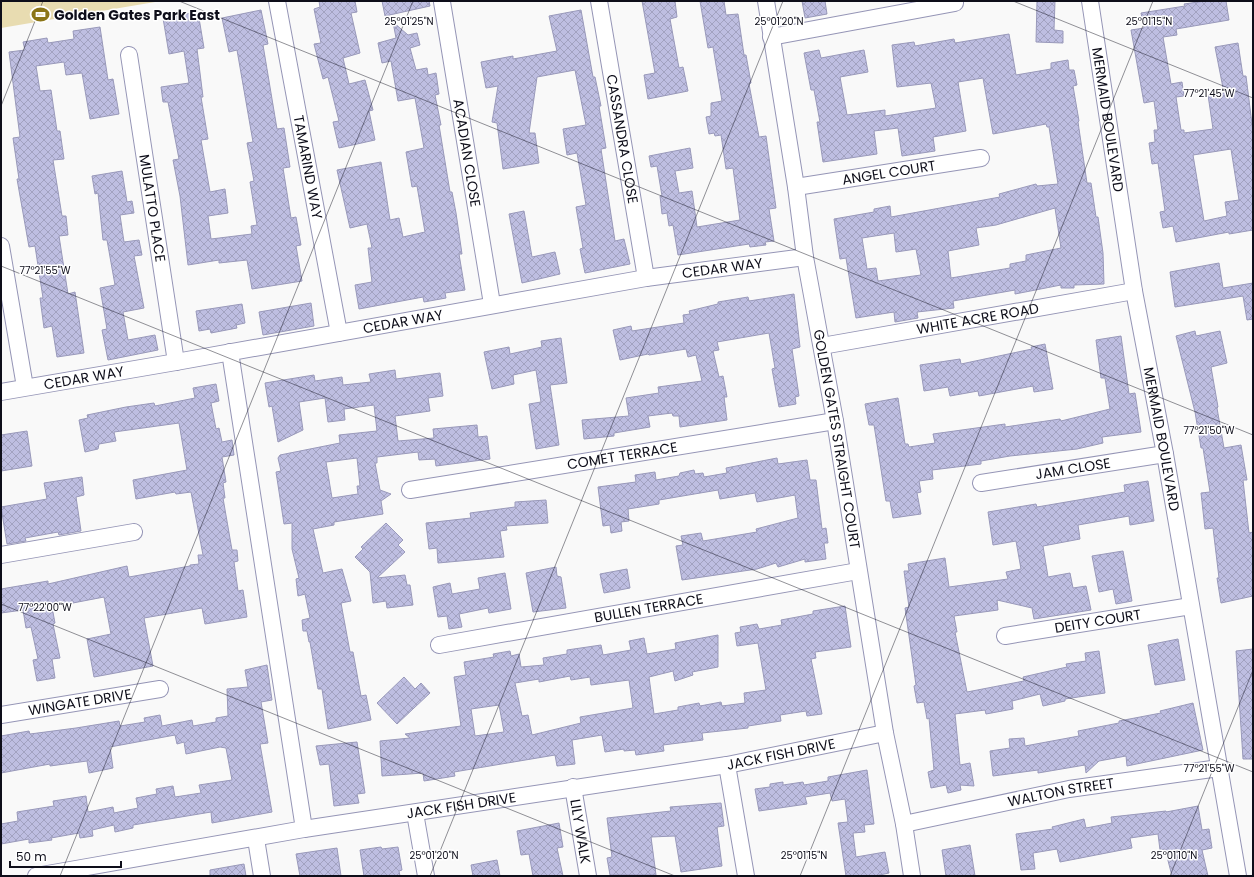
<svg xmlns="http://www.w3.org/2000/svg" width="1254" height="877" font-family="Poppins,sans-serif">
<style>
.green{fill:#e8dcb1}
.building{fill:url(#building-cross-hatch);stroke:#9999ba;fill-rule:evenodd}
.lines{fill:none;stroke-linecap:round;stroke-linejoin:round}
.minor-casing{stroke:#9595b6;stroke-width:18}
.minor{stroke:#fff;stroke-width:16}
.ticks{fill:none;stroke:#0e0e1a;stroke-width:1;stroke-opacity:0.45}
.labels{text-anchor:middle;stroke-width:3;stroke-linejoin:round;paint-order:stroke}
.poi-label{font-size:14px;font-weight:bold;fill:#0e0e1a;stroke:#fff;text-anchor:start}
.street-label{font-size:14px;fill:#0e0e1a;stroke:#fff}
.ticks-label{font-size:10px;text-anchor:middle;fill:#0e0e1a;stroke:#fff;stroke-width:3;stroke-linejoin:round;paint-order:stroke}
</style>
<defs>
<pattern id="building-cross-hatch" width="8" height="8" patternUnits="userSpaceOnUse"><rect width="8" height="8" fill="#bebee1"/><path d="M0 0l8 8M0 8l8-8" fill="none" stroke="#a2a2c0"/></pattern>
</defs>
<rect width="100%" height="100%" fill="#f9f9f9"/>
<path class="green" d="M1 1H161L1 28Z"/>
<path class="building" d="M319 1H355L357 12 351 13 360 53 343 58 349 84 365 80 373 110 369 111 375 140 339 148 333 122 339 121 328 77 323 79 314 44 321 43 314 9 320 7Z
M382 1H429L430 6 385 16Z
M642 1H675L677 17 670 19 679 68 683 67 688 91 648 99 644 75 655 73Z
M700 1H724L726 15 738 14 744 55H746L751 83 749 84 759 137 766 136 776 208 769 209 774 241 765 242 766 245 750 247 749 244 678 255 673 225 669 226 667 213 662 214 660 196H662L657 166 651 167 649 156 690 148 693 168 675 171 679 193 692 191 697 227 740 220 733 168 726 169 721 135 715 136 714 133 709 134 706 117 711 116V103L722 101 713 47 708 48Z
M802 1H825L827 14 805 18Z
M1037 1H1055L1054 30 1063 31V43L1036 42Z
M1205 1H1226L1229 20 1176 29 1177 35 1163 37 1171 84 1182 82 1184 96 1176 97 1181 130H1184V133L1213 129 1208 95 1224 93 1215 47 1238 43 1243 76H1246L1253 132V230L1229 234V232L1176 242 1173 226 1163 228 1160 212 1165 211 1158 163 1152 164 1149 143 1155 142 1154 130H1158L1154 101 1144 103 1131 30 1144 28 1141 13 1185 6 1184 4ZM1231 149 1239 200 1225 202 1227 216 1204 221 1193 155Z
M261 10 268 44 263 45 277 129 284 128 290 167 283 168 291 218 296 217 301 245 296 246 302 281 252 289 247 260 219 263V260L188 265 180 196 173 160 179 159 168 102H163L161 87 189 83 184 51 169 54 163 18 198 12 204 48 197 49 203 97H201L208 139 201 140 210 192 225 189 228 213 208 216 211 239 252 234 251 226 257 225 250 182 254 181 247 143 253 142 237 50 229 52 222 18Z
M581 10 593 77H595L601 106H599L606 148 601 149 615 241 624 239 630 264 585 273 580 249 583 248 576 207 586 205 577 153 567 155 563 129 586 125 575 70 537 77 529 133H535L539 163 503 169 497 123 492 122 498 86 486 88 481 62 513 56V59L557 51 549 16Z
M393 22 408 35 417 33 420 45 410 48 416 70 427 68 428 75 436 73 439 94 435 95 441 125H439L450 192H452L456 213 462 254H459L465 290 445 293 446 298 424 302 423 297 359 309 355 285 372 282 368 248H372L367 224 350 228 337 170 381 162 390 220 399 218 403 237 425 232 417 186 412 187 406 152 424 148 415 98 398 101 391 61 382 63 378 43 396 38Z
M100 27 108 80 113 79 119 114 90 119 82 73 66 75 64 62 36 66 40 91 51 90 57 131H60L64 159 53 160 62 216H66L68 235 59 236 68 294 75 292 84 353 57 357 52 326 44 328 40 298H43L35 246 29 247 17 179H19L13 138 20 137 9 52 25 50 23 42 47 38 48 43 74 39 73 31Z
M1009 34 1016 75 1051 69V63L1068 60 1069 70H1074L1077 85 1073 86 1079 121 1078 122 1087 183H1091L1096 217H1098L1103 253 1104 284 1074 285V288H1061V285L1015 294V290L953 301 954 308 917 312 918 318 895 322 894 312 856 318 846 258 840 259 834 219 874 212V209L890 206 891 217 1000 197 999 194 1036 184 1037 186 1058 184 1049 127H1047L1046 124 993 134 983 78 958 82 966 131 933 137 935 151 902 156 898 128 874 131 877 154 823 162 817 122H820L814 90H811L804 53 819 50 821 58 864 50 868 72 840 77 847 115 885 110V116L936 108 931 83 897 87 892 45 914 42 915 46 954 39 955 43ZM1055 208 1061 248 1026 255V261L1010 264V268L951 278 948 251 979 245 976 228 996 225ZM894 233 896 252 916 249 921 275 878 281 876 268 867 269 862 238Z
M122 171 127 202 132 201 134 213 120 215 124 242 139 240 142 255 134 256 144 308 123 312 128 340 155 335 158 350 108 360 102 330 107 329 100 288 115 285 107 240H103L98 193 95 194 92 176Z
M524 211 532 257 555 252 560 274 522 283 509 214Z
M1219 263 1223 288 1253 283V319L1247 320 1243 296 1175 307 1170 272Z
M794 294 800 347 792 349 799 396 795 397 796 404 779 407 772 369 775 368 769 333 717 342 719 350 713 351 719 377 723 376 727 397H724L727 420 680 427 679 416H673L672 413 648 416 650 427 614 433V436L584 439 582 420 629 416 626 398 659 393 658 387 702 381 696 355 688 357 686 349 649 355 648 354 620 360 613 330 631 326 632 331 684 323 683 315 690 314 689 311 718 304V302L748 297 749 301Z
M311 303 314 326 263 335 259 312Z
M242 304 245 323 236 325 237 328 211 333 210 329 199 331 196 311Z
M1195 331 1196 336 1220 331 1227 363 1211 367 1218 407 1217 408 1224 448 1241 445 1247 480H1243L1249 533 1253 532V596L1221 603 1217 578H1219L1213 528 1205 529 1201 493 1210 492 1203 448H1201L1195 412 1176 336Z
M1121 336 1129 394 1135 393 1141 432 1102 437 1103 443 1077 449 1010 456 981 461V464L932 470 933 479 919 481 921 492 917 493 921 514 893 518 890 501H886L874 425H869L865 404 898 398 905 444H908L909 447 935 443 933 434 1005 424V427L1060 419 1061 421 1110 409 1105 378H1101L1096 340Z
M561 338 567 383 550 385 559 445 536 449 529 404 541 402 536 370 513 375 514 384 492 389 484 352 509 347 510 354 542 347 541 341Z
M1045 344 1053 389 1034 392 1033 386 979 396 978 391 950 396 948 387 924 391 920 365 960 359 961 364 1032 349 1031 347Z
M395 370 396 379 440 373 443 396 428 398 430 411 395 416 398 441 434 438 433 429 477 425 478 437 487 436 490 459 436 466 435 459 419 460 418 452 377 457V463H375L380 490 391 494 381 501 383 514 334 522V525L313 529 323 573 342 569 351 601 341 603 350 652H353L361 696 366 695 371 720 328 729 322 689H318L310 642H309L307 631H303L302 620 310 618 305 594 298 596 296 579 299 578 292 549V523L284 524 276 472 281 471 278 458 280 455 340 443 339 435 377 431 374 405 344 409 345 420 328 422 325 398 299 402 303 430 278 442 272 406 269 407 265 383 314 375 315 381 342 377 343 385 371 382 369 374ZM357 458 360 486H357L358 494 332 498 326 462Z
M216 384 219 401 211 403 216 429 219 428 222 442 232 440 234 455 222 457 226 482 223 483 225 498H223L232 550H237L238 561 234 562 238 591 243 590 247 617 205 624 202 608 144 618 153 666 94 677 87 639 111 634 104 597 52 607 55 623 53 624 60 658 52 659 55 678 37 681 33 660 38 659 31 627 26 628 23 610 1 613V589L48 581V584L127 566 129 577 190 566V565L199 564 198 555H203L191 492 176 494 175 492 136 499 133 480 187 470 179 423 114 432 116 441 99 444 98 449 85 452 79 420 88 418 87 415 126 407 154 403 155 406 195 398 193 388Z
M27 431 32 466 1 471V435Z
M777 458 778 464 807 460 810 480H816L822 529 826 528 828 543H824L826 559 805 562V559L778 567 776 563 757 569 682 580 676 546 683 545 681 536 701 533 703 541 757 532 756 529 798 518 795 495 757 502 755 493 720 499 718 490 659 500V504L628 509 629 521 621 522 622 531 611 533 610 525 603 526 598 487 636 482 635 475 655 472 656 480 679 476 680 473 694 470 695 474 703 473 704 477 727 473 726 468Z
M82 477 84 495 76 497 81 531 59 535 58 532 25 538 26 541 7 544 1 507 47 499 44 483Z
M1148 481 1154 521 1130 525 1129 516 1078 525 1080 539 1043 546 1048 577 1070 573 1073 588 1086 586 1091 610 1034 619 1032 608 997 600 998 610 954 616 957 632H955L967 692 1024 681 1023 677 1067 667 1066 664 1086 661 1085 653 1099 651 1105 693 1065 699V701L1043 706 1040 694 1012 701 1013 709 986 714 985 710 955 714 960 765 970 763 974 786 960 785 961 790 948 793 946 785 931 788 928 772 934 770 929 718 927 719 924 702 917 703 914 686 916 685 905 608 909 607 904 571H909L908 564 945 558 949 587 1008 579 1006 572 1021 569 1016 541 993 545 988 512 1036 504 1037 507 1125 492 1124 485Z
M546 500 548 523 506 526 507 530 500 531 504 557 438 563 437 548 429 549 426 523 471 518 470 513 515 507V502Z
M386 523 403 540 398 545 405 552 377 578 405 575 407 585H410L413 605 387 608 386 601 373 603 370 572 355 557 363 549 361 547Z
M1123 551 1132 601 1116 604 1113 589 1099 592 1092 556Z
M556 567 557 576 561 577 566 608 533 612 526 573Z
M627 569 630 588 604 593 600 574Z
M505 573 511 609 489 613 488 608 459 614 462 627 449 629 447 616 438 617 433 587 450 583 452 594 480 589 478 578Z
M845 606 851 647 815 652 816 658 811 659 822 714 807 716 806 711 780 715 781 721 748 726V728L702 733 703 740 663 745 664 751 636 755 635 750 624 751V749L605 752 602 735 572 740 575 764 557 766 555 755 454 772 455 776 424 781 423 773 382 776 380 741 410 738 405 734 461 726 454 677 466 675 464 662 494 657 493 654 510 651 511 656 519 654 521 667 544 665 543 658 567 654V650L601 645 603 655 631 650 629 641 644 638 647 654 676 649 675 643 718 635V667L692 672 693 675 675 681 673 671 649 677 654 714 678 710V707L699 703 700 706 721 702 722 706 745 703 744 693 766 690 758 643 737 646 735 633 741 632 740 627 757 624 759 629 782 625 781 620 813 614V611ZM570 676 571 680 590 677 591 685 629 680 633 708 580 717 581 723 532 735 528 715 522 716 515 683 539 679V682ZM499 705 504 732 475 736 471 709Z
M1178 639 1185 680 1155 685 1148 645Z
M1253 649V759H1243L1236 651Z
M267 665 272 700 261 702 268 743 260 744 272 812 212 823 211 812 133 825V828L115 832 114 825 92 830 93 836 80 838 79 833 51 838 52 840 29 843V839L1 844V824L18 821 17 812 54 806 53 801 86 796 88 812 113 807 114 813 138 808 136 798 157 794 156 789 173 786 175 797 201 793 199 785 232 780 226 748 220 747 186 754 184 742 177 744 175 735 110 747 113 768 89 773 87 761 50 766V764L1 773V736L29 731 30 734 76 728 119 721 120 726 145 722 144 718 160 715 162 726 192 720 193 726 216 722V718L228 716 227 689 248 687 245 670Z
M404 677 415 689 421 683 430 693 397 724 377 703Z
M1193 703 1203 750 1127 766 1126 756 1099 761 1086 773 1085 765 1038 773V770L993 776 990 751 1010 748 1009 739 1024 738 1025 746 1079 736 1078 731 1119 723V721L1161 713 1160 711Z
M357 742 365 793 357 794 359 803 334 806 329 764 320 765 316 746Z
M867 770 874 824 864 825 865 832 853 833 856 857 885 852 889 873 875 876H846L838 823 848 822 845 799 832 801 830 793 805 797 807 804 759 811 755 789 770 787V784L783 782V785L803 782 804 785 828 781V777Z
M721 803 724 826 717 827 722 866 681 872 675 836 651 837 656 875H610L607 858 612 857 607 818 671 811 670 807Z
M1198 806 1202 830 1209 829 1212 848 1202 850 1208 876H1172L1165 849 1160 850 1158 834 1130 838 1132 848 1060 862 1057 849 1033 853 1035 869 1021 870 1016 834 1053 829 1052 827 1084 819 1086 828 1112 823 1111 817 1166 811V812Z
M559 823 563 847 557 848 563 876H533L529 854 521 855 517 831Z
M970 845 975 876H946L942 850Z
M381 847 382 849 398 847 402 870 399 871 400 876H364L360 850Z
M337 848 341 876H300L296 854Z
M497 860 500 876H473L471 865Z
M244 864 246 876H210V870Z"/>
<g class="lines">
<defs>
<g id="minor">
<path id="s1" d="M277 1 339 333"/>
<path id="s2" d="M599 1 646 278"/>
<path id="s3" d="M766 1 796 187 805 257 835 421 885 733 904 824 912 876"/>
<path id="s4" d="M1090 1 1134 291 1165 454 1238 876"/>
<path id="s5" d="M442 2 492 304"/>
<path d="M771 37 955 3"/>
<path id="s6" d="M129 55 176 362"/>
<path id="s7" d="M796 187 981 158"/>
<path d="M1 246 25 387"/>
<path id="s8" d="M822 346 1134 291"/>
<path d="M230 352 304 829"/>
<path id="s9" d="M1 392 176 362 646 278 805 257"/>
<path id="s10" d="M981 483 1165 454"/>
<path id="s11" d="M410 490 835 421"/>
<path d="M1 555 134 532"/>
<path id="s12" d="M1005 636 1191 606"/>
<path id="s13" d="M439 645 858 571"/>
<path id="s14" d="M1 715 160 689"/>
<path d="M727 765 746 876"/>
<path id="s15" d="M573 787 588 876"/>
<path d="M415 813 426 876"/>
<path id="s16" d="M904 824 1069 789 1219 768"/>
<path d="M256 839 262 876"/>
<path id="s17" d="M36 876 304 829 727 765 885 733"/>
</g>
</defs>
<use href="#minor" class="minor-casing"/>
<use href="#minor" class="minor"/>
</g>
<path class="ticks" d="M179 1 1253 435M1013 1 1253 98M1 106 43 1M1 266 1253 772M1 604 675 876M60 876 413 1M430 876 783 1M800 876 1153 1M1170 876 1253 670"/>
<defs>
<symbol id="stadium-bare" viewBox="-9 -9 18 18"><path d="M0-5a6.5 5 0 1 0 0 10a6.5 5 0 1 0 0-10ZM-3.5-1.8h7v3.6h-7Z" fill="#8b7518" stroke="#fff" stroke-width="2.5" paint-order="stroke"/></symbol>
</defs>
<g fill-rule="evenodd">
<use href="#stadium-bare" x="28" y="2" width="25" height="25"/>
</g>
<g class="labels">
<g class="poi-label">
<text x="54" y="20">Golden Gates Park East</text>
</g>
<g class="street-label">
<text dy="5" stroke="none"><textPath href="#s4" startOffset="120">MERMAID BOULEVARD</textPath></text>
<text dy="5" stroke="none"><textPath href="#s2" startOffset="140">CASSANDRA CLOSE</textPath></text>
<text dy="5" stroke="none"><textPath href="#s5" startOffset="153">ACADIAN CLOSE</textPath></text>
<text dy="5" stroke="none"><textPath href="#s1" startOffset="169">TAMARIND WAY</textPath></text>
<text dy="5" stroke="none"><textPath href="#s7" startOffset="94">ANGEL COURT</textPath></text>
<text dy="5" stroke="none"><textPath href="#s6" startOffset="155">MULATTO PLACE</textPath></text>
<text dy="5" stroke="none"><textPath href="#s9" startOffset="732">CEDAR WAY</textPath></text>
<text dy="5" stroke="none"><textPath href="#s8" startOffset="158">WHITE ACRE ROAD</textPath></text>
<text dy="5" stroke="none"><textPath href="#s9" startOffset="408">CEDAR WAY</textPath></text>
<text dy="5" stroke="none"><textPath href="#s9" startOffset="84">CEDAR WAY</textPath></text>
<text dy="5" stroke="none"><textPath href="#s3" startOffset="444">GOLDEN GATES STRAIGHT COURT</textPath></text>
<text dy="5" stroke="none"><textPath href="#s4" startOffset="444">MERMAID BOULEVARD</textPath></text>
<text dy="5" stroke="none"><textPath href="#s11" startOffset="215">COMET TERRACE</textPath></text>
<text dy="5" stroke="none"><textPath href="#s10" startOffset="93">JAM CLOSE</textPath></text>
<text dy="5" stroke="none"><textPath href="#s13" startOffset="213">BULLEN TERRACE</textPath></text>
<text dy="5" stroke="none"><textPath href="#s12" startOffset="94">DEITY COURT</textPath></text>
<text dy="5" stroke="none"><textPath href="#s14" startOffset="80">WINGATE DRIVE</textPath></text>
<text dy="5" stroke="none"><textPath href="#s17" startOffset="755">JACK FISH DRIVE</textPath></text>
<text dy="5" stroke="none"><textPath href="#s16" startOffset="160">WALTON STREET</textPath></text>
<text dy="5" stroke="none"><textPath href="#s17" startOffset="431">JACK FISH DRIVE</textPath></text>
<text dy="5" stroke="none"><textPath href="#s15" startOffset="45">LILY WALK</textPath></text>
</g>
</g>
<g class="ticks-label">
<text x="409" y="25">25°01'25"N</text>
<text x="779" y="25">25°01'20"N</text>
<text x="1149" y="25">25°01'15"N</text>
<text x="1209" y="97">77°21'45"W</text>
<text x="45" y="274">77°21'55"W</text>
<text x="1209" y="434">77°21'50"W</text>
<text x="45" y="611">77°22'00"W</text>
<text x="1209" y="772">77°21'55"W</text>
<text x="434" y="859">25°01'20"N</text>
<text x="804" y="859">25°01'15"N</text>
<text x="1174" y="859">25°01'10"N</text>
</g>
<rect width="1254" height="877" fill="none" stroke="#0e0e1a" stroke-width="4"/>
<path d="M10 861v6h111v-6" fill="none" stroke="#0e0e1a" stroke-width="2"/>
<text x="16" y="861" font-size="12" fill="#0e0e1a" stroke="#ffffff" stroke-width="3" paint-order="stroke">50 m</text>
</svg>
